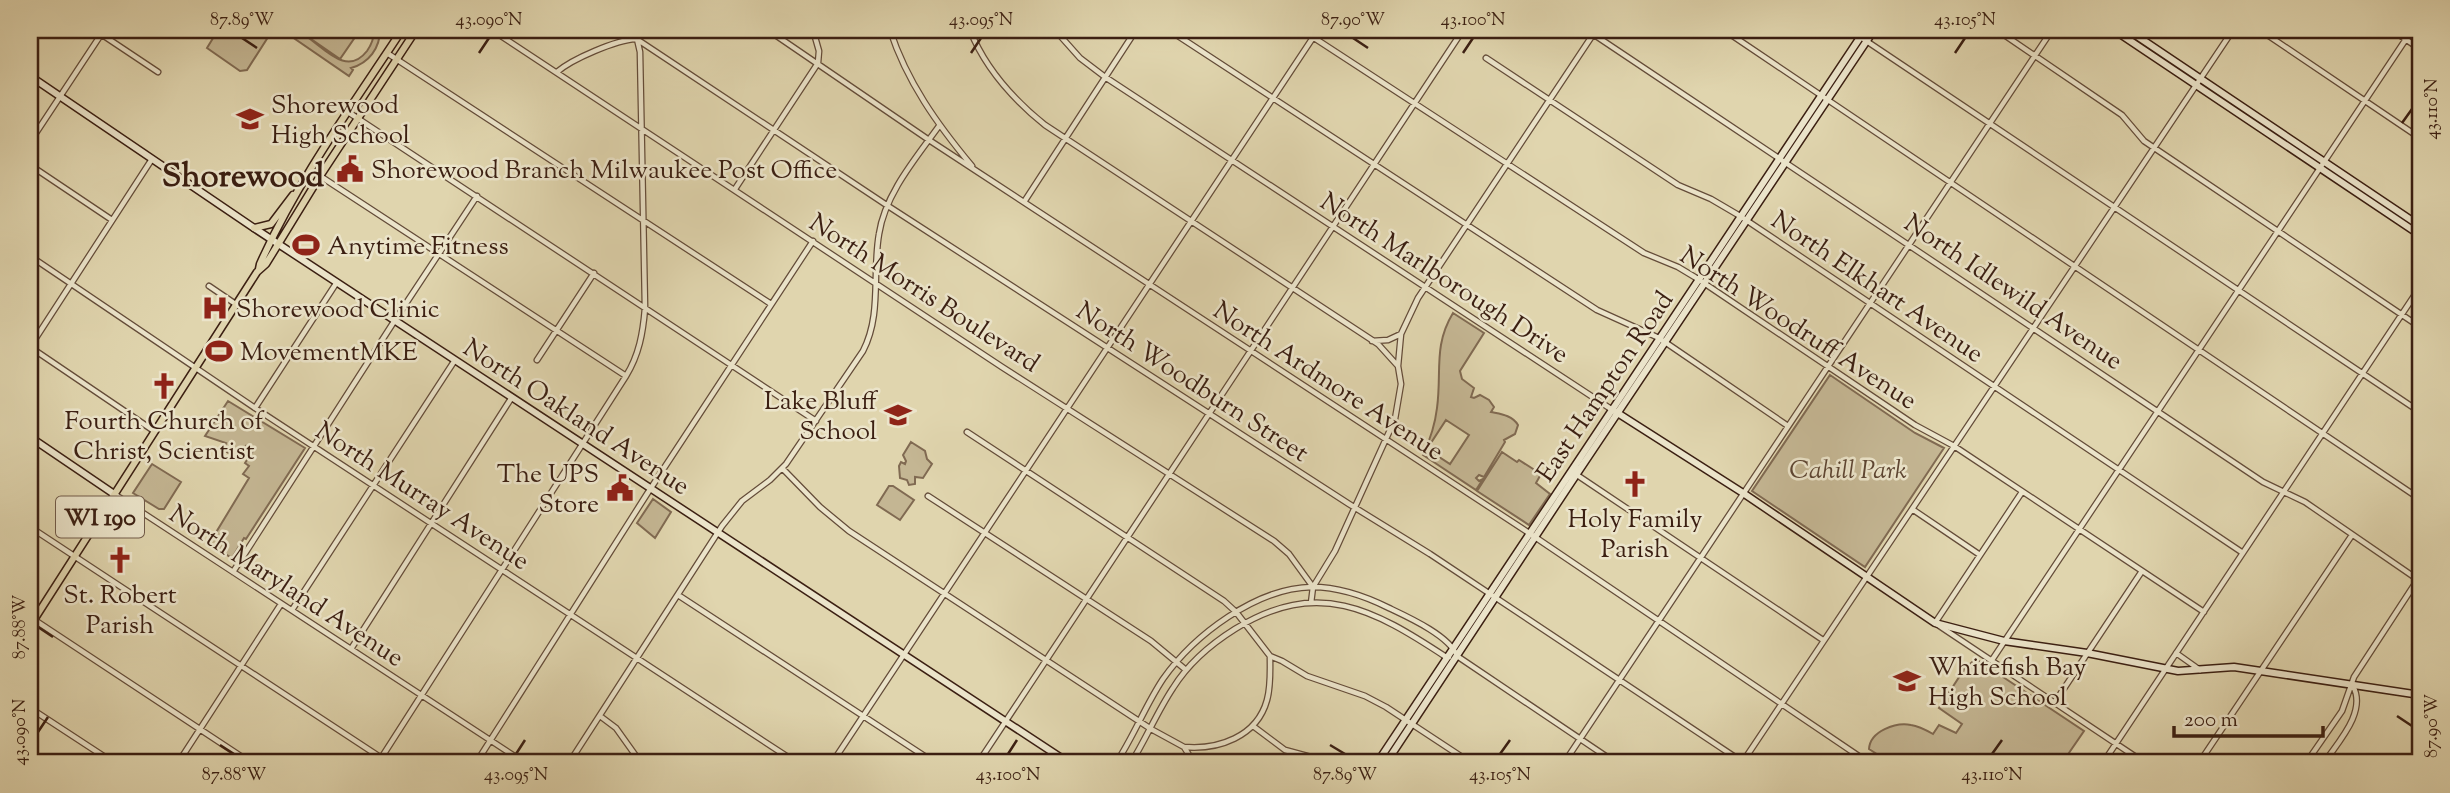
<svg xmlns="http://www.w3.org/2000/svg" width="2450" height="793" font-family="'Sorts Mill Goudy',serif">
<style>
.green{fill:#c4b693;stroke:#806a52;stroke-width:2;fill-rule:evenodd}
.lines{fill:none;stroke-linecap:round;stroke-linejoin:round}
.street-casing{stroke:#644c39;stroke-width:7}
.secondary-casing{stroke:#3b1f12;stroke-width:9}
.primary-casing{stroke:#3b1f12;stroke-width:9}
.street{stroke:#ebe4ca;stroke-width:4.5}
.secondary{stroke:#ebe4ca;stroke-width:6}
.primary{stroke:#e0d5ae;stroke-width:6}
.ticks{fill:none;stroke:#3b1f12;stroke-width:2.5}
.labels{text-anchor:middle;stroke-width:5;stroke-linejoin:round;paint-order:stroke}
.shield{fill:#ebe4ca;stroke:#705a49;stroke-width:2}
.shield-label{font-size:24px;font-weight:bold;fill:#3b1f12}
.poi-label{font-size:26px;fill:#3b1f12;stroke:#ebe4ca;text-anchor:start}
.street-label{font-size:26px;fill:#3b1f12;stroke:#ebe4ca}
.park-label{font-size:26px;font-style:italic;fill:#5d4532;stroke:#ebe4ca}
.district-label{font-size:33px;font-weight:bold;fill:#3b1f12;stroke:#ebe4ca}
.neatline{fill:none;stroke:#3b1f12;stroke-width:2.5}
.ticks-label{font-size:18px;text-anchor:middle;fill:#3b1f12}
</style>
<rect width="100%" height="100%" fill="#e0d5ae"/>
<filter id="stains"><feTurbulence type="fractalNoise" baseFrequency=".00286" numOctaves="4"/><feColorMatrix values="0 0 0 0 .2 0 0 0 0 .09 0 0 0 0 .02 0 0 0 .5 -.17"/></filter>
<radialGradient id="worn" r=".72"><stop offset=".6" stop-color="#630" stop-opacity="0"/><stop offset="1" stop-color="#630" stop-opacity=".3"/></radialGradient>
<path class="green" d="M218 30H269L270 34 247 70 240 71 207 48Z
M282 30C286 30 290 29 294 30 316 35 343 82 367 51 372 44 374 38 374 30H380C380 48 369 63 351 68L353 70 349 76Z
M298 30H360L340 59Z
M1453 313 1484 333 1460 371 1462 379 1474 388 1471 397 1474 398 1480 395 1489 400 1494 407 1491 412C1500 414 1512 415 1518 425L1515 434 1504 440 1505 442 1484 477 1479 475 1476 478 1479 481 1483 479 1476 490 1423 455C1430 440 1435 425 1437 408 1442 372 1433 346 1453 313ZM1446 420 1469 435 1450 464 1427 449Z
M1830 375 1915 433 1944 448 1865 567 1752 491Z
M228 401 305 448 246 539 244 538 232 558 209 544 249 478 243 474 249 466 245 463 253 451 246 446 238 458 223 450 226 443 205 436Z
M911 442 925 451 927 459 932 464 923 478 915 477V484L909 485 907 480 900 478 899 466 901 462 905 464 906 461 903 455Z
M1502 452 1517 462 1519 460 1541 474 1536 483 1550 494 1529 525 1477 491Z
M152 464 181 482 164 509H159L133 493Z
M889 486H893L914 500 900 520 877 505Z
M653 499 671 512 655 538 637 523Z
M1976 659 2084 731 2062 763H1891L1869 749C1870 731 1896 722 1911 725 1919 726 1926 730 1933 734L1939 725 1956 733 1962 724 1939 708 1965 668Z"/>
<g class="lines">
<defs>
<path id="street" d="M492 30 1002 367 1274 541 1289 554 1313 587 1311 603
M623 30 888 206 1349 504 1430 554 1744 763
M768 30 929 140 1529 533 1869 763
M890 30C907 82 937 124 972 166
M970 30C985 68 1014 100 1045 125L1378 344 1397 365
M1055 30 1080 58 1105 77 1611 409
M1169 30 1597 310 1659 338 1788 426
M1302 30 1644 253 1678 267 1698 279 1915 425 1954 446 2204 612
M1587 30 2263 482 2305 502 2420 581
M1724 30 2420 499
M1850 30 2420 412
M1997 30 2122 115 2144 141 2420 327
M2260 30 2420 138
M2392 30 2420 49
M101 34 158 72
M387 53 771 304
M1486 58 1678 185 1711 199 1740 216 2243 553
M557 72C572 59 616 40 636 39
M348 112 816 421
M30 142 104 30
M30 165 112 220
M320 176 626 376
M735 189 818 63 819 51 813 30
M1024 202 1136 30
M30 256 255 408 797 763
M209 286 237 305
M1372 341 1388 340 1401 334
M30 347 152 159
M30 347 154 431
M537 360 594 273
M255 408 337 282
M967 432 1224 601 1236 612 1270 656 1282 661 1307 676 1365 696 1386 707 1471 763
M783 469 820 507 849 531 1151 729 1184 747 1194 763
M1574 473 1823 640
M2022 492 1935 623 2145 763
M114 494 525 763
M928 496 1151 641 1186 670
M1912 509 1980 555
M30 527 389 763
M233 572 395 320 477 196
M1313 587 1335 551 1395 419 1401 384 1398 366 1401 334 1418 298 1596 30
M678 595 935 763
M292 610 455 360
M30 617 251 763
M351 649 512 397
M2176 653 2200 670
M1992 660 2412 30
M2055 702 2142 571
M30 708 114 763
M600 716 616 728 641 763
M1253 726 1285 750 1333 763
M1184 747C1218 750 1257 737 1267 700 1271 686 1270 671 1270 656
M178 763 281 604
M378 763 626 376C639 355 643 333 645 308L640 52 637 39 642 30
M476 763 647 494 813 241
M569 763 722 526 742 501 770 480 786 464 863 351C882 314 872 274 879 234 885 194 916 158 939 126
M832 763 1318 30
M978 763 1463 30
M1116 763C1134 736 1145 706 1163 679 1194 635 1256 588 1312 587 1339 587 1365 596 1389 608 1408 617 1450 636 1457 656L1616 763
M1131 763C1146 739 1157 712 1173 688 1188 664 1211 644 1235 629 1318 578 1373 609 1446 657H1449
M1564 763 2052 30
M1742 763 2233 30
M2103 763 2420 287
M2199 763 2352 535
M2306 763 2342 711 2354 677 2420 576
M2324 763C2338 742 2367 712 2353 686
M2404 763 2420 755"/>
<path id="secondary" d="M2114 30 2420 235
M2128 30 2420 226
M30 76 254 228 1069 763
M1616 412 1743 493 1935 623 2004 641 2087 653 2178 671 2234 667 2420 695
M30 437 114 494
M1377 763 1865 30
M1386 763 1576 475 1874 30"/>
<path id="primary" d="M254 228 271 224 293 195
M259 269 260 264C297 181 352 106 402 30
M30 626 257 272 266 264 320 176 416 30"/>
</defs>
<use href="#street" class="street-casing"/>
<use href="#secondary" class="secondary-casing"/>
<use href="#primary" class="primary-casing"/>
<use href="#street" class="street"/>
<use href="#secondary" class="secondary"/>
<use href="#primary" class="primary"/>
</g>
<path class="ticks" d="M242 38 257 48M1353 38 1368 48M479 53 489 38M971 53 981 38M1463 53 1473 38M1955 53 1965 38M2402 123 2412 109M38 627 53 637M2397 716 2412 726M38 732 48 717M220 745 234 754M1330 745 1345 754M516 754 525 740M1008 754 1017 740M1500 754 1510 740M1992 754 2002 740"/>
<defs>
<symbol id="school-bare" viewBox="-9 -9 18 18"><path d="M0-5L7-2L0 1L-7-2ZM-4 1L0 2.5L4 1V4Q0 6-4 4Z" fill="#8f2418" stroke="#ebe4ca" stroke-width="2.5" paint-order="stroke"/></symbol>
<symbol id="civic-bare" viewBox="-9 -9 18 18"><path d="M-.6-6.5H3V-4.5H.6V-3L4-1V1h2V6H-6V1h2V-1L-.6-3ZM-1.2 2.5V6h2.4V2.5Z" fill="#8f2418" stroke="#ebe4ca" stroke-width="2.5" paint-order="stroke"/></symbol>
<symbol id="stadium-bare" viewBox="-9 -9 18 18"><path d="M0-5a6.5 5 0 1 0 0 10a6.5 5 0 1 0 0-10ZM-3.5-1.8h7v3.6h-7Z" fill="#8f2418" stroke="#ebe4ca" stroke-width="2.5" paint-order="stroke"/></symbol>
<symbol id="hospital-bare" viewBox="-9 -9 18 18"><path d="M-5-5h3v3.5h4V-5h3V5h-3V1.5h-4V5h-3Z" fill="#8f2418" stroke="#ebe4ca" stroke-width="2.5" paint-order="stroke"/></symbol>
<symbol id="church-bare" viewBox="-9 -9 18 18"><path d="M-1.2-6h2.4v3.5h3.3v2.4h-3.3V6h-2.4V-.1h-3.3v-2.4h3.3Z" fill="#8f2418" stroke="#ebe4ca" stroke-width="2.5" paint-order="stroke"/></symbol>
</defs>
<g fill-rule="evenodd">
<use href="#school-bare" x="231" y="100" width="38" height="38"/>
<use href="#civic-bare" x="331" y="150" width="38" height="38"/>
<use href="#stadium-bare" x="287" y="226" width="38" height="38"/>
<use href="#hospital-bare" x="196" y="289" width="38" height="38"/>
<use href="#stadium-bare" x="200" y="332" width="38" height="38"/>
<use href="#church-bare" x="145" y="367" width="38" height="38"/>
<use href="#school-bare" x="879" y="396" width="38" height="38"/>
<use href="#church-bare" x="1616" y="465" width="38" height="38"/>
<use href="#civic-bare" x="601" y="469" width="38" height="38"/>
<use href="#church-bare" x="101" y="541" width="38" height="38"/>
<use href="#school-bare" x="1888" y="662" width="38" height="38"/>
</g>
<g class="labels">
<rect class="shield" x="56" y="496.5" width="88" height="41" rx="5"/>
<g class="shield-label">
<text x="100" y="525">WI 190</text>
</g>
<g class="poi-label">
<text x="271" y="113">Shorewood<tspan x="271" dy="30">High School</tspan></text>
<text x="371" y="178">Shorewood Branch Milwaukee Post Office</text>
<text x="327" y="254">Anytime Fitness</text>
<text x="236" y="317">Shorewood Clinic</text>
<text x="240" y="360">MovementMKE</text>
<text x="877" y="409" text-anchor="end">Lake Bluff<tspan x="877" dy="30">School</tspan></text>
<text x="164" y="429" text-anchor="middle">Fourth Church of<tspan x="164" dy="30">Christ, Scientist</tspan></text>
<text x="599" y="482" text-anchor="end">The UPS<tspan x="599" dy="30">Store</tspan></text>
<text x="1635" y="527" text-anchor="middle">Holy Family<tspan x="1635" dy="30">Parish</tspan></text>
<text x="120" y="603" text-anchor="middle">St. Robert<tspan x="120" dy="30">Parish</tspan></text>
<text x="1928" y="675">Whitefish Bay<tspan x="1928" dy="30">High School</tspan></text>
</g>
<g class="street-label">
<text transform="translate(1445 277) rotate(33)" y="9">North Marlborough Drive</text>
<text transform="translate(1878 286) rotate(34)" y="9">North Elkhart Avenue</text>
<text transform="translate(2014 291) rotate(34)" y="9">North Idlewild Avenue</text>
<text transform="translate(925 292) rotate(33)" y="9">North Morris Boulevard</text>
<text transform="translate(1799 327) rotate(33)" y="9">North Woodruff Avenue</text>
<text transform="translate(1329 380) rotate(33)" y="9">North Ardmore Avenue</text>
<text transform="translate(1193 381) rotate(33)" y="9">North Woodburn Street</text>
<text transform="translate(1604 386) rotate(-56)" y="9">East Hampton Road</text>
<text transform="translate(577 416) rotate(33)" y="9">North Oakland Avenue</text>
<text transform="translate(423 495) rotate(33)" y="9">North Murray Avenue</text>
<text transform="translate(287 585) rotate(33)" y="9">North Maryland Avenue</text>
</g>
<g class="park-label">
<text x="1848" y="478">Cahill Park</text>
</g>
<g class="district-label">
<text x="243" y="186">Shorewood</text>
</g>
</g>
<rect width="2450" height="793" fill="none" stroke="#e0d5ae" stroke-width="77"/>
<path d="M2174 726v10h149v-10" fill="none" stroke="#3b1f12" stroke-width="3.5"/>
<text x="2184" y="726" font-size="21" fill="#3b1f12" stroke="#ebe4ca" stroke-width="5" paint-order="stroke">200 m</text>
<rect x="38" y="38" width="2374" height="716" class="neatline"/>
<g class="ticks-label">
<text x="242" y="25">87.89°W</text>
<text x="489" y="25">43.090°N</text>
<text x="981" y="25">43.095°N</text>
<text x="1353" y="25">87.90°W</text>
<text x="1473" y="25">43.100°N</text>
<text x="1965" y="25">43.105°N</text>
<text transform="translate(2431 109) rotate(-90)" y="6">43.110°N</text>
<text transform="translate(19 627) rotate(-90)" y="6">87.88°W</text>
<text transform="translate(2431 726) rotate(-90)" y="6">87.90°W</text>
<text transform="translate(19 732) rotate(-90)" y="6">43.090°N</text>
<text x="234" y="780">87.88°W</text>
<text x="516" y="780">43.095°N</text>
<text x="1008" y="780">43.100°N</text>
<text x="1345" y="780">87.89°W</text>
<text x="1500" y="780">43.105°N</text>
<text x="1992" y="780">43.110°N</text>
</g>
<rect width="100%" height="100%" filter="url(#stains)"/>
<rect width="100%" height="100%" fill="url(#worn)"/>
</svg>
